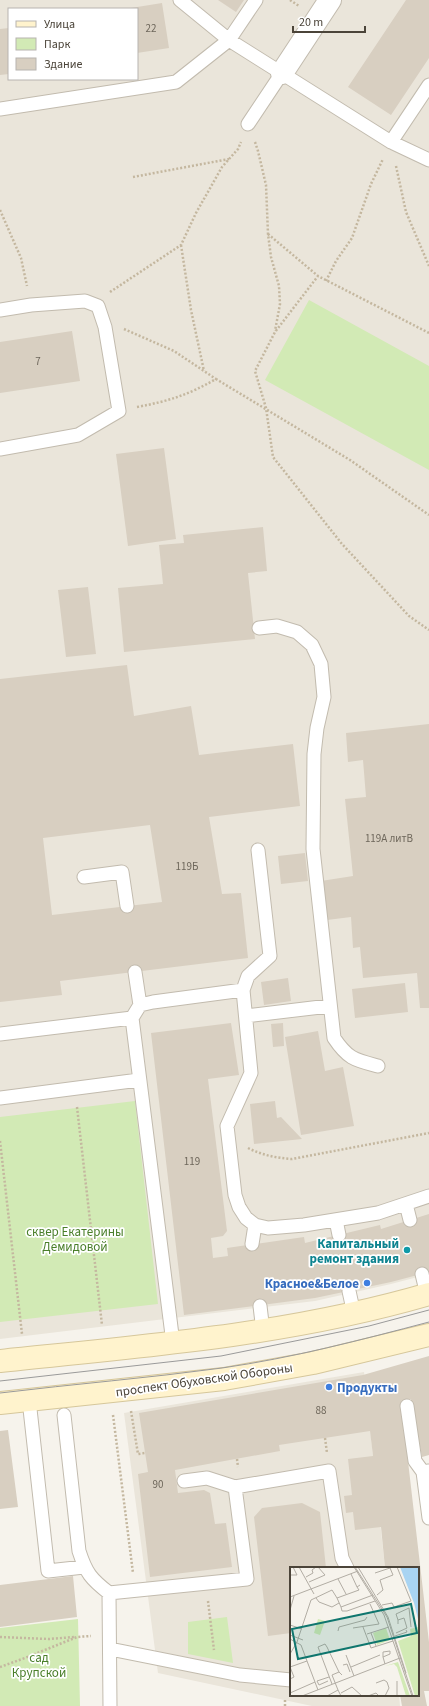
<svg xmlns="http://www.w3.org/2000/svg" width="429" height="1706" font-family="'Source Sans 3',sans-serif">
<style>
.residential{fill:#eae5da;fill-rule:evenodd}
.green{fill:#d2eab5}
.building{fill:#d8cfc1;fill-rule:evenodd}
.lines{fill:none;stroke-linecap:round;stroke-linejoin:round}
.lane-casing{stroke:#c2bbae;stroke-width:15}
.street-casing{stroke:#c2bbae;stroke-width:24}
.secondary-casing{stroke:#d6c79b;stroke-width:24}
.path{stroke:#c4b79f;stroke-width:2.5;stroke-dasharray:2 2;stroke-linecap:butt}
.lane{stroke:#fff;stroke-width:13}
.street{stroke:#fff;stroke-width:22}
.secondary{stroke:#fff3cd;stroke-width:22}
.tram{stroke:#9a9a9a;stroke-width:1}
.culture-dot{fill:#0f9aa8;stroke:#fff;stroke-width:1.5}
.shop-dot{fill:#3f7fe0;stroke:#fff;stroke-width:1.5}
.labels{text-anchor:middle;stroke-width:3.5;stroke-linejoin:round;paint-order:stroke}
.number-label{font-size:11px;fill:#6e675b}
.park-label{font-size:13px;fill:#4a7f2a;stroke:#fff}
.culture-label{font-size:13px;font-weight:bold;fill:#0d838f;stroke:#fff;text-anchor:end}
.shop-label{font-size:13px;font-weight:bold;fill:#366cbe;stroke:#fff;text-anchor:end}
.street-label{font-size:13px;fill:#4b4439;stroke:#fff}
.inset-road{fill:none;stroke:#b2ada4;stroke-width:1}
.view{fill:#0f766e;fill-opacity:0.15;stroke:#0f766e;stroke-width:2}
.inset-edge{fill:none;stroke:#4b4439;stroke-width:2}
</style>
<rect width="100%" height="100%" fill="#f6f3ec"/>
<path class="residential" d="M0 0H429V1274L391 1284 315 1301 0 1339ZM9 9H137V79H9Z
M364 1372 385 1568H291V1695H399L400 1706H312L158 1673 124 1413Z"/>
<path class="green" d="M309 300 429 366V470L265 380Z
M135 1101 158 1304 0 1322V1117Z
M227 1617 233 1663 188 1654V1622Z
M78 1619 80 1706H0V1628Z"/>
<path class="building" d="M218 0H244L236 12Z
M406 0H429V58L391 115 348 87Z
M162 3 169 48 137 53V9L131 8Z
M9 28V74L0 75V29Z
M72 331 80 381 0 393V342Z
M164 448 176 539 128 546 116 454Z
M263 527 267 571 248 573 255 639 124 652 118 588 163 584 159 545 184 543 183 535Z
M88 587 96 654 66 657 58 590Z
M127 665 134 716 191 706 199 755 293 744 300 806 209 817 222 894 241 893 248 958 60 981 62 995 0 1002V679ZM150 825 162 902 52 915 43 838Z
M429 724V1008H420L417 973 363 978 360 947 353 948 351 917 327 920 321 881 353 876 345 799 366 797 363 760 348 762 346 733Z
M305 853 308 881 281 884 278 856Z
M288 978 291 1001 264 1005 261 982Z
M405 983 408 1012 355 1018 352 989Z
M231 1023 239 1075 208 1079 227 1231 223 1236 211 1238 213 1258 228 1256 227 1248 304 1237 305 1243 380 1225 381 1229 429 1214V1272L391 1282 315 1298 184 1315 151 1033Z
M283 1023 284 1046 273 1047 271 1024Z
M318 1031 325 1071 343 1067 354 1126 301 1135 285 1037Z
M275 1101 277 1118 281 1117 302 1139 254 1144 250 1104Z
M429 1356V1455L422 1457 411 1399 401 1401 429 1642V1691H424L427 1706H402L400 1695H418V1568H385L381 1527 355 1530 353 1512 346 1513 344 1496 352 1495 348 1459 373 1456 370 1431 279 1445 280 1451 175 1470 178 1493 204 1490 210 1493 215 1524 226 1523 232 1567 150 1577 138 1474 148 1472 139 1413 363 1375Z
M8 1430 18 1507 0 1509V1431Z
M302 1503 320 1512 326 1568H291V1633L268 1636 254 1517 262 1508Z
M73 1576 77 1617 0 1627V1585Z"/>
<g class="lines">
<defs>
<path id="lane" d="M180 0 229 40 391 142 429 160
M0 109 176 82 229 40 256 0
M248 124 282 73
M391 142 429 85
M0 310 31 305 85 301 98 306 105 327 119 411 78 435 0 449
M259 628 277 626 297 632 312 645 321 664 324 697 317 728 314 754 313 849 334 1038C348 1059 355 1060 378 1066
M258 850 270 956 248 976 243 990 251 1073 227 1126 235 1195 239 1207 246 1218 255 1225 268 1228 304 1225 378 1213 429 1196
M84 877 122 872 127 906
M135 972 140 1005
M246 1016 329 1006
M132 1018 173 1343
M0 1034 132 1018 140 1005 153 1002 243 990
M0 1098 139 1080
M406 1204 410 1220
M336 1220 339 1235
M252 1244 255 1225
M422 1274 427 1295
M349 1291 354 1314
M260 1306 263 1331
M29 1400 48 1571 84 1567
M407 1406 415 1461 423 1472
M64 1415 79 1551C86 1573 91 1579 109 1593L247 1579 235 1487 207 1478 184 1481
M429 1471 423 1472 429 1518
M235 1487 329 1471 342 1558 347 1568
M109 1593 110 1706
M110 1649 240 1675 291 1680"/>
<path id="street" d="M282 73 330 0"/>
<path id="secondary" d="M0 1361C144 1346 289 1335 429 1294
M0 1403 224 1379 313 1363 429 1335"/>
</defs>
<use href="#lane" class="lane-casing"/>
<use href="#street" class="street-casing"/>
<use href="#secondary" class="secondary-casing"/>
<path class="path" d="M290 0 299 6
M255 142 258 151 266 185 268 234 271 257 279 286 280 304 275 331
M396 166 406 212 429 266
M133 177 229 159
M0 210 21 258 27 286
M268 234 318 276
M181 245 191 310 204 371
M326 281 336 261 352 238 371 184 383 159
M110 292 181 245 196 213 222 167 238 149 241 142
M124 329 174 351 216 379
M429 333 318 276 275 332 255 371 266 408 273 457 342 544 409 616 429 630
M137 407C169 401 188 395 216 379L350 460 429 515
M77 1107 102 1325
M0 1141 22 1334
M248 1148C262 1155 276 1158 292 1159L429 1133
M131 1411 138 1454 145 1453
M113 1415 133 1573
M325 1438 327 1453
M237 1459 238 1467
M208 1601 214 1650
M0 1637 49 1639 74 1637
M0 1667 25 1658 77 1637 91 1636
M285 1706V1699"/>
<use href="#lane" class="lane"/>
<use href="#street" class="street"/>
<use href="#secondary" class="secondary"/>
<path class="tram" d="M0 1381 221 1356 369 1326 429 1310
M0 1393C74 1384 149 1378 222 1368 292 1358 361 1340 429 1322"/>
</g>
<circle class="culture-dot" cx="407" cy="1250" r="4"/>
<g class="shop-dot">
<circle cx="367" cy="1283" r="4"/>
<circle cx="329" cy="1387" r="4"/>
</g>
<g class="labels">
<g class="number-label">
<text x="151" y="32">22</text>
<text x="38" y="365">7</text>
<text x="389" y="842">119А литВ</text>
<text x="187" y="870">119Б</text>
<text x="192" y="1165">119</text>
<text x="321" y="1414">88</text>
<text x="158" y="1488">90</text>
</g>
<g class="park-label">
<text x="75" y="1236">сквер Екатерины<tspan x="75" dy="15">Демидовой</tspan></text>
<text x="39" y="1662">сад<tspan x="39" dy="15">Крупской</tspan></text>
</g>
<g class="culture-label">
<text x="399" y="1248">Капитальный<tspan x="399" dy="15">ремонт здания</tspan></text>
</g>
<g class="shop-label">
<text x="359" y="1288">Красное&amp;Белое</text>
<text x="337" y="1392" text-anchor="start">Продукты</text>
</g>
<g class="street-label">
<text transform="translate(204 1379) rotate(-8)" y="5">проспект Обуховской Обороны</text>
</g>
</g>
<g transform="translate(290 1567)">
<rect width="129" height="129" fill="#f6f3ec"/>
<path d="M28 52 35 54 30 68 24 66ZM128 60 129 129H125L108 74 121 69 120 62ZM96 61 100 73 87 78 83 66ZM108 95 120 129H116L107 100 104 97 95 99Z" fill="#d2eab5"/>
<path d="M110 0H129V56L124 36Z" fill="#a9d4f2"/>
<path class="inset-road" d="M9 0 24 27M64 0 94 48 122 129M65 0 97 50 123 129M68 0 98 50 116 106M85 6 103 0M61 7 67 20 70 18M0 8H7L3 0M16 10 23 6 22 3 26 0M48 12 56 27M19 15 35 8 28 0M87 28 93 23 90 13 103 8 100 1M0 30 68 4M26 31 29 35 42 40 49 36M47 31 51 40 83 28M92 38 102 36 104 40 121 34 107 0M51 40 52 44H57L85 34M0 43 4 29M108 53 106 47 119 41 121 60M0 58 12 62M73 60 81 81 103 74M63 61 89 57 80 37M48 64 49 60 75 53 77 50M81 66 86 79M106 66 117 61 114 51 108 53V57M77 67 99 60M0 68 13 73M105 69 117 65 116 63M0 72 11 78 17 94 0 100M0 87 7 75 21 33 42 23 47 31 69 23 67 20M56 88 64 109M93 90V85L100 84V87L93 90 95 97M17 94 28 123M53 98 57 97 60 105M61 100 90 88M0 112 4 110 0 100M38 114 29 118 27 114 39 110M86 116 94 113 97 115 99 121 95 129M42 117 28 80 35 77 37 80 49 105M48 123 42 108 49 105 52 108M0 126 25 115M51 126 62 120 72 129M12 129 110 91M37 129 48 123 51 129M78 129 86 126 89 129M107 129V114"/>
<path class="view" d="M121 37 127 66 8 92 2 62Z"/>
<rect width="129" height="129" class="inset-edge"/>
</g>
<rect x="8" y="8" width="130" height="72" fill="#ffffff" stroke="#b7b4b0"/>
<rect x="16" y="21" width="20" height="6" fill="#fff3cd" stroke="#b7b4b0"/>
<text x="44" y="28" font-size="12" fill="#4b4439">Улица</text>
<rect x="16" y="38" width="20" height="12" fill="#d2eab5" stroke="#b7b4b0"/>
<text x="44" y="48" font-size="12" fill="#4b4439">Парк</text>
<rect x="16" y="58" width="20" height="12" fill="#d8cfc1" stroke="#b7b4b0"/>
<text x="44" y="68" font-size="12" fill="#4b4439">Здание</text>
<path d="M293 26v6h72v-6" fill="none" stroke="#4b4439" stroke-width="2"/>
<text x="299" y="26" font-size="12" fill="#4b4439" stroke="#ffffff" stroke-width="3" paint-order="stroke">20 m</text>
</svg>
